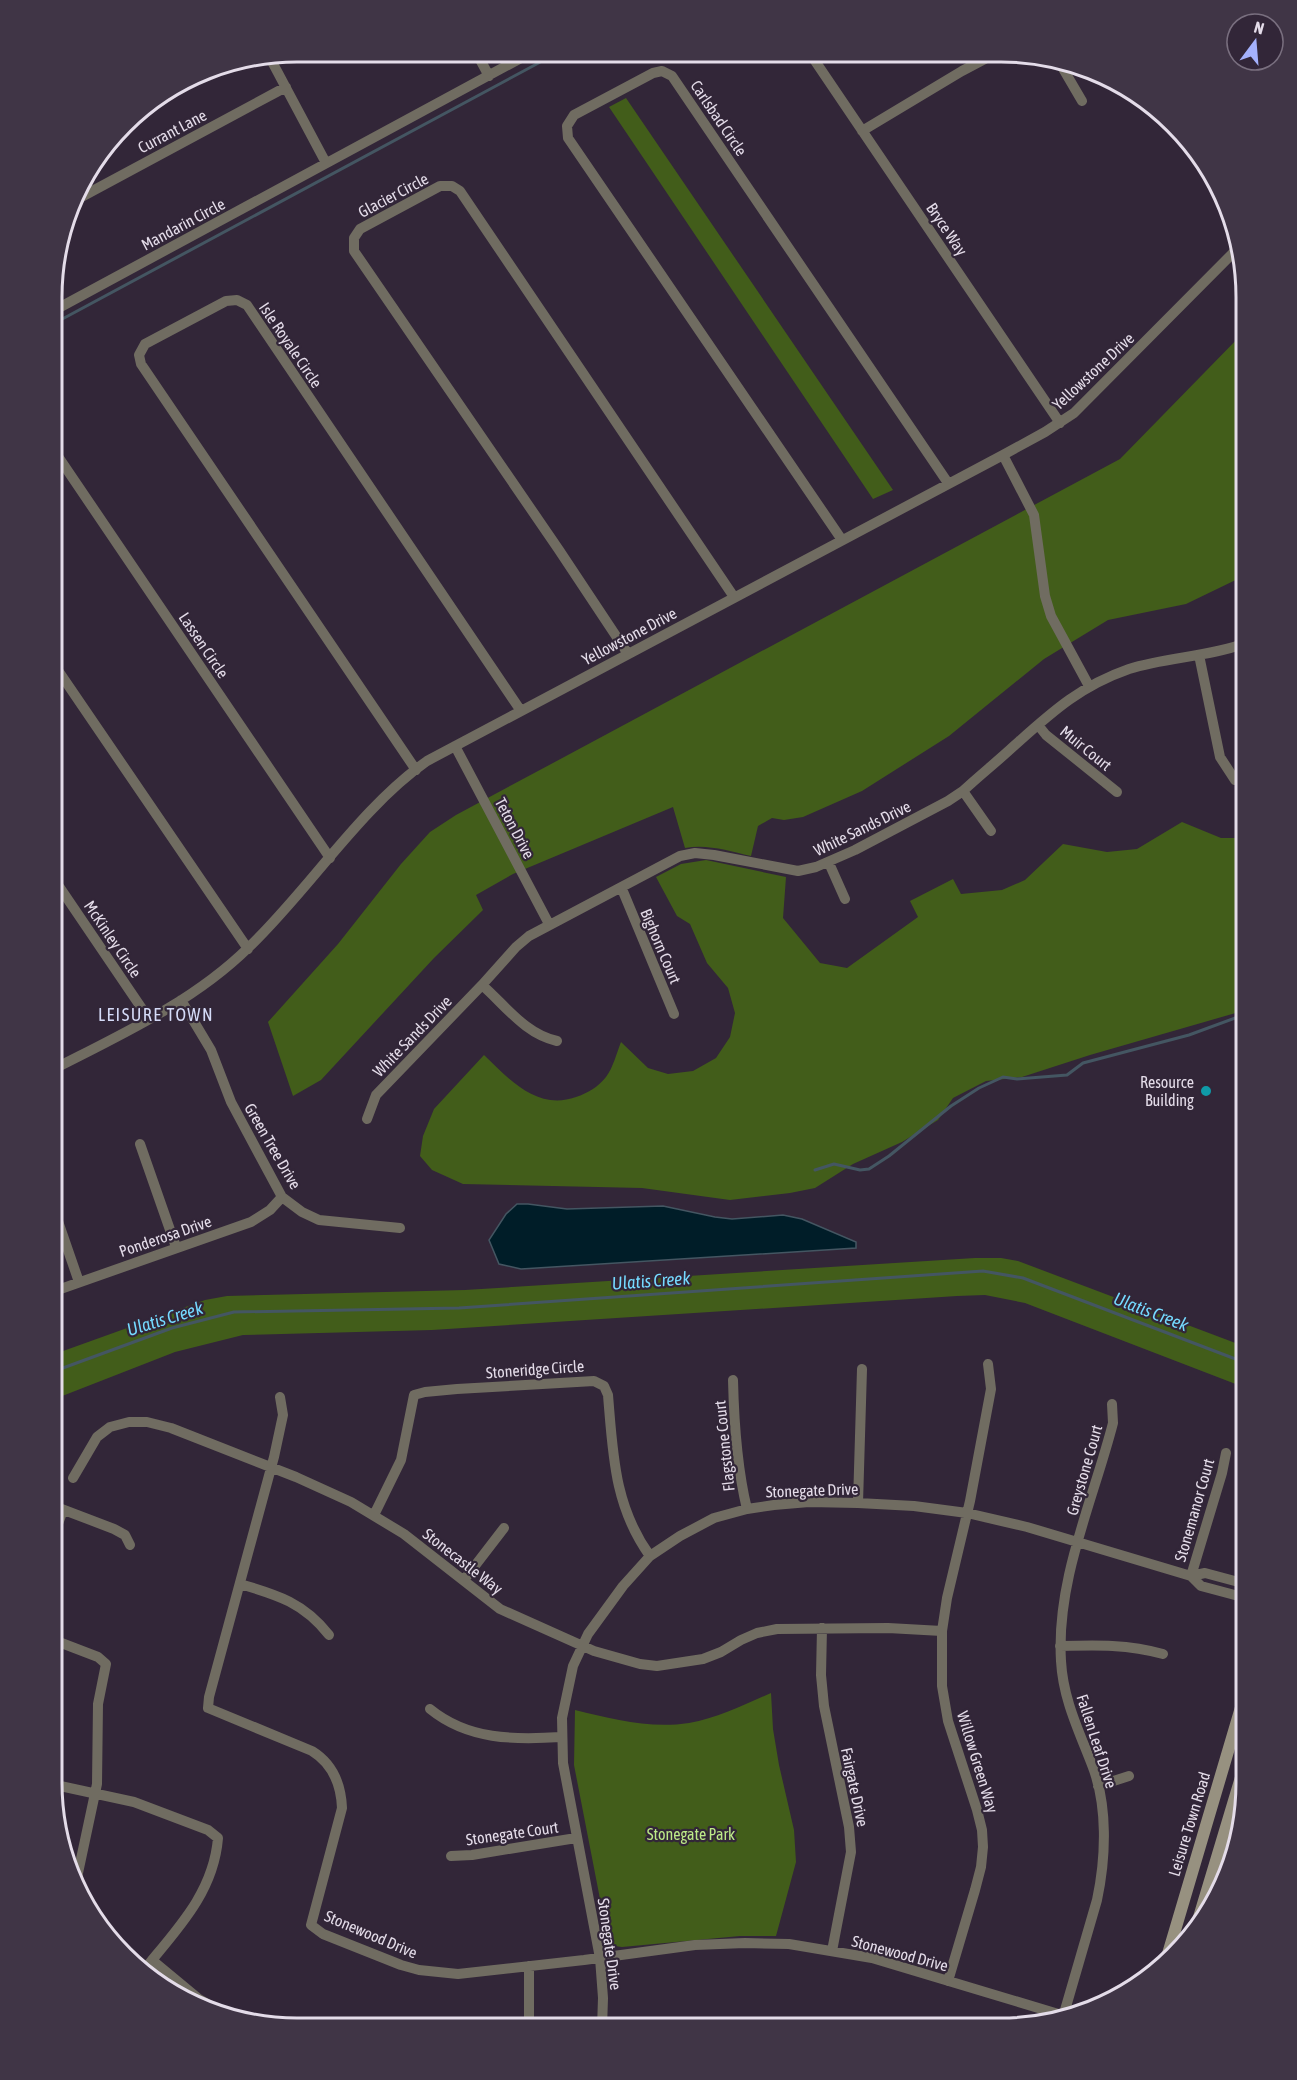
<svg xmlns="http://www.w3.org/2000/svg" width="1297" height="2080" font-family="'Asap Condensed',sans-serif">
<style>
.green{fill:#425d1a}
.water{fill:#001d28;stroke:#445662;stroke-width:1.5}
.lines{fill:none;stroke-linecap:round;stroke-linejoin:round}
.stream{stroke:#445662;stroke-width:3}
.minor{stroke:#706c61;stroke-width:10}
.secondary{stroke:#979180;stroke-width:12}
.culture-dot{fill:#0f9aa8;stroke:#322638;stroke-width:2}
.labels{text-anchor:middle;stroke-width:4.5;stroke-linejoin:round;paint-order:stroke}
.street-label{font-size:16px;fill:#e4dce9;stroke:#322638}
.poi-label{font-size:16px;fill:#e4dce9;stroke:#322638;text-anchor:end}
.park-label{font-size:16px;fill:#bdea88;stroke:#322638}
.neighbourhood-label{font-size:18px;letter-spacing:1.5px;fill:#d5dbf8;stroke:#322638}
.water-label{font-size:18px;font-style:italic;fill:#75daff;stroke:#322638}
.rim{fill:none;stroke:#e4dce9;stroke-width:3}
</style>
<rect width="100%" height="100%" fill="#322638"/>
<path class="green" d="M626 98 893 490 873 499 609 107Z
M1246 330V575L1186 604 1108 620 1044 659 949 736 862 791 803 817 784 820 772 818 758 826 751 856C728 851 708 844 685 848L673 807 513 874 476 895 483 910 434 958 321 1080 293 1096 268 1022 338 944 401 864 430 832 456 815 1120 459Z
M1182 822 1221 838H1246V1010L1090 1055 1022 1077 986 1081 953 1098 938 1120 902 1142 853 1164 815 1188 790 1193 730 1200 642 1188 463 1184 432 1170 420 1156 423 1136 434 1109 484 1055C509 1079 537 1111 576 1097 588 1093 598 1087 606 1077 613 1068 617 1052 621 1042L648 1068 668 1074 693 1071 716 1058 730 1037 735 1013 728 988 707 963 690 924 677 916 656 877 681 864 706 860 786 877 783 918 820 963 847 968 918 917 910 901 953 879 961 894 1002 890 1025 880 1063 844 1107 852 1137 849Z
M975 1258H1001L1018 1261 1246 1347V1388L1025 1303 985 1295 957 1296 432 1330 243 1335 175 1352 52 1400V1355L205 1300 227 1296 465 1290Z
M771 1693 773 1729 779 1765 794 1830 796 1862 776 1936H740L622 1947 615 1946 608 1940 574 1765 575 1710C612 1719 650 1729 689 1723 718 1718 745 1704 771 1693Z"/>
<path class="water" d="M517 1204H528L567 1209 663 1206 715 1217 732 1219 783 1215 802 1219 856 1242V1248L521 1269 499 1264 489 1240 506 1214Z"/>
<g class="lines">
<path class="stream" d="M53 324 559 52
M815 1170 834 1164 860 1170 869 1169 889 1156 951 1106 979 1088 1003 1077 1017 1079 1067 1075 1083 1063 1189 1035 1246 1014
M52 1372 172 1328 234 1312 459 1308 983 1271 1023 1278 1246 1363"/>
<path class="minor" d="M476 52 489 76
M809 52 1060 423
M269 56 326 163
M1058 60 1082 101
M862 131 962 71 996 53
M72 202 286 87
M53 311 532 52
M53 449 330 858
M1003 455 1034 515 1045 596 1051 616 1089 686
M842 540 568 138 567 126 574 115 653 73 662 71 672 76 948 483
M628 654 559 550 354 251V238L360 229 440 186H452L460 191 734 597
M1199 655 1220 757 1235 780
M53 663 248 949
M1038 725 1046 735 1117 792
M455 746 549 924
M416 770 141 364 139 355 145 344 226 301 237 300 247 305 521 711
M963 791 991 831
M829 863 845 899
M52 876 149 1019
M622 889 674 1014
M482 985C506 1006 525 1034 557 1041
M181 1000 211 1050 231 1102 282 1197 302 1212 319 1220 400 1228
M52 1070C120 1035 193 1002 248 948 309 890 359 809 427 761L1003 455 1045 432 1074 413 1237 249
M367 1119 376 1095 482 985 516 947 529 936 680 856 695 853 714 855 798 871 816 867 855 850 948 801 963 791C980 775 998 761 1015 745 1052 712 1080 686 1129 669 1167 657 1208 657 1246 643
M140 1144 176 1247
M52 1204 79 1282
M52 1292 251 1222 270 1210 282 1197
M733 1380C734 1422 737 1468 747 1509
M280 1397 283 1415 274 1457 209 1697 208 1708 312 1751C333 1764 341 1784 342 1808L311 1925 323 1934 401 1965 419 1970 458 1974 584 1960 695 1945 745 1943 789 1944 872 1958 1065 2016
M73 1478 97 1437 110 1427 129 1422H147L171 1428 296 1477 351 1502 404 1534 500 1609 594 1651 640 1664 657 1666 703 1659 721 1652 741 1640 757 1633 777 1629 888 1628 942 1631
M858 1503 862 1369
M51 1505 114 1529 125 1535 130 1545
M374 1515 401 1460 414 1395 425 1392 457 1389 594 1381 604 1386 608 1395C613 1454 614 1506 650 1556
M51 1543 63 1510
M1191 1576 1222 1473 1226 1453
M1191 1576 1201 1586 1246 1598
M464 1580 504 1528
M240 1584C278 1595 304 1603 329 1635
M822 1628 821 1675 824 1706 849 1827 851 1852 832 1951
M51 1639 98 1657 106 1664 98 1704 97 1784 75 1887
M1060 1646C1096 1645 1128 1644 1163 1654
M430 1709C468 1740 514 1740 561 1737
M51 1784 134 1802 208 1830 218 1838C214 1888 183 1923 152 1960L199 1999 234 2019
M1098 1786 1129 1776
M451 1856 472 1855 576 1838
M529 1966V2028
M142 1973 152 1960
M948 1981 975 1890 981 1867 983 1847 982 1830 977 1810 948 1721 942 1686V1631L947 1598 970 1501 991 1389 988 1364
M1063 2017 1097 1900C1106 1858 1108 1805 1092 1765 1079 1731 1063 1699 1061 1661 1056 1580 1093 1501 1113 1423L1112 1404
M602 2028 603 1998 600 1958 563 1763 562 1718 573 1666 588 1634 623 1586 650 1556 680 1536 714 1518 747 1509 774 1505 809 1502 858 1503 914 1506 967 1513 1027 1527 1191 1576 1205 1573 1246 1584"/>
<path class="secondary" d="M1194 1934 1245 1764
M1165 1964 1245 1694"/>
</g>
<circle class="culture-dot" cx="1206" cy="1091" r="6"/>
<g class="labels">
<g class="street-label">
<text transform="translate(719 118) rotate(56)" y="6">Carlsbad Circle</text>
<text transform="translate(172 131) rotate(-28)" y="6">Currant Lane</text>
<text transform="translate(393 195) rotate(-28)" y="6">Glacier Circle</text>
<text transform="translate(183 224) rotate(-28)" y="6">Mandarin Circle</text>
<text transform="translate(947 229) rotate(56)" y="6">Bryce Way</text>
<text transform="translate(291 345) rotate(56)" y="6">Isle Royale Circle</text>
<text transform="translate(1093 371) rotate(-43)" y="6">Yellowstone Drive</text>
<text transform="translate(629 636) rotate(-28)" y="6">Yellowstone Drive</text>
<text transform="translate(204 645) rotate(56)" y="6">Lassen Circle</text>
<text transform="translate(1086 748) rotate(39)" y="6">Muir Court</text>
<text transform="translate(515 828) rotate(62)" y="6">Teton Drive</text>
<text transform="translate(862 828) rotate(-26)" y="6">White Sands Drive</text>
<text transform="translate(113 939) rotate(56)" y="6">McKinley Circle</text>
<text transform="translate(661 946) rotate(67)" y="6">Bighorn Court</text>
<text transform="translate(412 1036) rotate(-46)" y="6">White Sands Drive</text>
<text transform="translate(273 1146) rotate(60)" y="6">Green Tree Drive</text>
<text transform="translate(165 1236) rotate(-19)" y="6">Ponderosa Drive</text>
<text transform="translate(535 1369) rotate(-4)" y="6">Stoneridge Circle</text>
<text transform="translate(724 1446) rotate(-96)" y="6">Flagstone Court</text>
<text transform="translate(1084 1470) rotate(-74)" y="6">Greystone Court</text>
<text transform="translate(812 1490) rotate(-2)" y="6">Stonegate Drive</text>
<text transform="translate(1194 1510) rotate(-74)" y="6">Stonemanor Court</text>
<text transform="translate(463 1561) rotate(38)" y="6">Stonecastle Way</text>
<text transform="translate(1097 1741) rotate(72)" y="6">Fallen Leaf Drive</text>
<text transform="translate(978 1762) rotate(73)" y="6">Willow Green Way</text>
<text transform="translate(855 1787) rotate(78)" y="6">Fairgate Drive</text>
<text transform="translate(1189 1824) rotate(-73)" y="6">Leisure Town Road</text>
<text transform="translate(512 1833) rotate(-8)" y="6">Stonegate Court</text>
<text transform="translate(371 1934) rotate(23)" y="6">Stonewood Drive</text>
<text transform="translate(610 1944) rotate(82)" y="6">Stonegate Drive</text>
<text transform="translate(900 1953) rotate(15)" y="6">Stonewood Drive</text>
</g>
<g class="poi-label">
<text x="1194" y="1088">Resource<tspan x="1194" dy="18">Building</tspan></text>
</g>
<g class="park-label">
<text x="691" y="1840">Stonegate Park</text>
</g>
<g class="neighbourhood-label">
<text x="156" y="1021">LEISURE TOWN</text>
</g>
<g class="water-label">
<text transform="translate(651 1281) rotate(-4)" y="6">Ulatis Creek</text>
<text transform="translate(1151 1312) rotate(21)" y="6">Ulatis Creek</text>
<text transform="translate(165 1319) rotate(-17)" y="6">Ulatis Creek</text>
</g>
</g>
<path d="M0 0H1297V2080H0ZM297 62H1001A235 235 0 0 1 1236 297V1783A235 235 0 0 1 1001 2018H297A235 235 0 0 1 62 1783V297A235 235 0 0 1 297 62Z" fill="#403546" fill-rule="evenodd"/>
<path class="rim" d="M297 62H1001A235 235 0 0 1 1236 297V1783A235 235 0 0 1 1001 2018H297A235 235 0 0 1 62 1783V297A235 235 0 0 1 297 62Z"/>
<g transform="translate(1255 42) rotate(16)"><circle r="28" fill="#322638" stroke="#796f7f" stroke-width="1.5"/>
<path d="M0-4.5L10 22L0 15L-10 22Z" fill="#a4b1fc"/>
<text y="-9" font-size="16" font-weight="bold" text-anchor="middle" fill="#e4dce9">N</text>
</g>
</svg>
